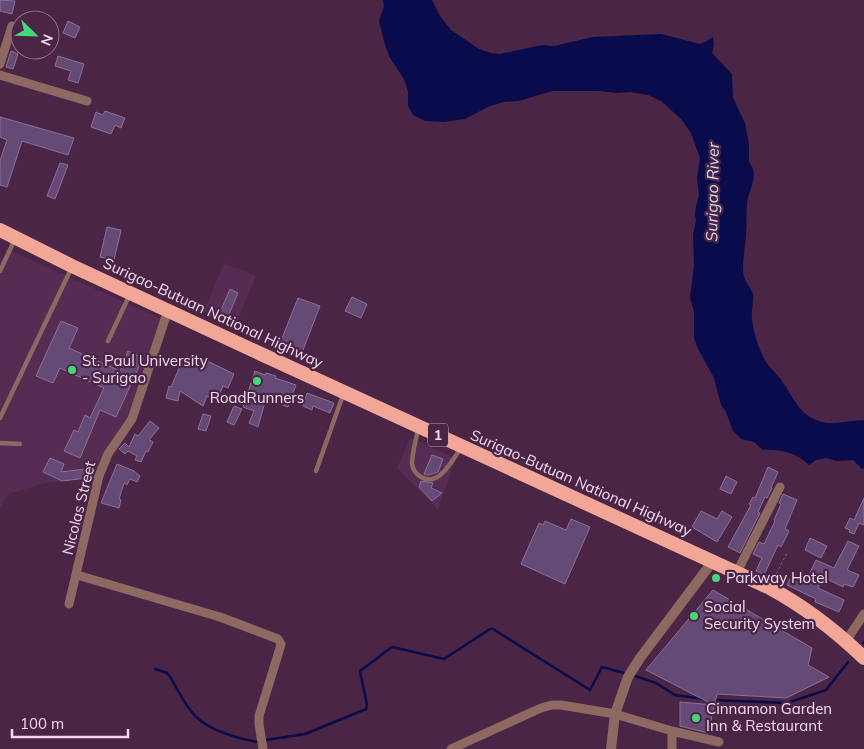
<svg xmlns="http://www.w3.org/2000/svg" width="864" height="749" font-family="Mulish,sans-serif">
<style>
.built{fill:#562c52}
.water{fill:#0a0b4a}
.lines{fill:none;stroke-linecap:round;stroke-linejoin:round}
.stream{stroke:#0a0b4a;stroke-width:2.5}
.building{fill:#644a75;stroke:#8b709d}
.path{stroke:#7e5d7a;stroke-width:1;stroke-dasharray:2.5 2.5;stroke-linecap:butt}
.service{stroke:#8e6961;stroke-width:4.5}
.minor{stroke:#8e6961;stroke-width:9}
.tertiary{stroke:#8e6961;stroke-width:10}
.trunk{stroke:#f2a698;stroke-width:14}
.poi-dot{fill:#46d77a;stroke:#4a2546;stroke-width:2}
.labels{text-anchor:middle;stroke-width:4.5;stroke-linejoin:round;paint-order:stroke}
.shield{fill:#4a2546;stroke:#c0a4bc;stroke-width:1}
.shield-label{font-size:14px;font-weight:bold;fill:#f3dbef}
.street-label{font-size:15px;fill:#f3dbef;stroke:#4a2546}
.poi-label{font-size:15px;fill:#f3dbef;stroke:#4a2546;text-anchor:start}
.water-label{font-size:16px;font-style:italic;fill:#d2d9ed;stroke:#4a2546}
</style>
<rect width="100%" height="100%" fill="#4a2546"/>
<path class="built" d="M7 249 162 319 128 420 95 478 46 483 8 494 0 508V263Z
M224 263 256 276 236 324 204 311Z
M410 438 456 458 438 510 397 468Z"/>
<path class="water" d="M383 0H432L440 16 451 30 479 49 491 53 500 54 542 45 554 46 593 37 661 34 700 44 707 41 713 37 714 44 712 53 732 74 733 98 745 123 749 144V162C761 176 747 191 747 205 746 214 747 223 746 232 746 246 741 263 744 277 746 283 751 288 753 294 754 299 751 312 752 320 754 335 760 354 769 366 774 372 780 377 784 384 794 399 800 415 819 421 832 426 850 420 864 420V468L862 469 853 460 837 461 826 458 816 460 809 465C797 453 780 449 763 450L754 442 741 439 733 431 726 412 721 405 714 378 698 349 694 338V311L690 298 694 266 693 235 696 221 695 214 696 206 699 195 697 178 700 158 691 133 681 119 661 101 648 95 630 92 617 93 599 91H552L519 101 503 102 488 107 465 119 443 122 425 121 413 115 408 106V91L404 79 390 58 385 45 379 21 384 6Z"/>
<g class="lines">
<path class="stream" d="M863 643 864 642
M155 669 167 673 171 678C177 689 183 701 191 711 204 729 236 738 257 742
M632 675 656 683 675 695 704 699
M712 700 787 703 826 690 848 662
M266 740 305 734 366 709 367 705 360 671 392 647 444 659 490 629H493L590 690 602 667 624 673"/>
</g>
<path class="building" d="M0 0 15 1 12 14 0 11Z
M68 21 80 27 75 38 63 33Z
M11 51 18 54 13 69 6 67Z
M58 56 84 64 78 83 68 80 71 71 55 66Z
M105 111 125 118 121 128 115 125 111 134 91 127 96 112 103 115Z
M0 117 74 138 68 155 22 141 7 187 0 185V161L7 140 0 137Z
M60 163 68 165 55 199 47 196Z
M107 227 121 230 114 260 100 257Z
M230 289 238 293 227 319 219 315Z
M352 297 367 304 361 318 345 311Z
M298 298 320 306 301 355 279 346Z
M61 321 78 328 69 348 120 371 128 351 143 358 116 417 100 410 80 458 64 451 74 430 78 432 85 415 90 418 104 388 60 368 53 383 36 376Z
M197 356 234 374 228 388 223 386 217 400 207 396 203 406 180 391 178 401 166 398 169 386 171 387 181 364 193 368Z
M255 371 265 375 266 373 276 376 275 378 296 385 288 407 268 400 265 402 258 427 249 423 254 411 243 407Z
M307 393 334 403 330 413 313 406 312 410 303 406Z
M234 406 242 409 234 425 227 422Z
M203 414 211 416 206 431 198 429Z
M150 421 159 428 149 440 153 442 148 452 146 451 141 462 135 460 137 456 128 451 125 454 119 449 125 443 129 447 135 434 138 436Z
M432 455 443 459 438 472 428 475 424 474Z
M50 458 64 464 61 472 85 469 86 478 62 481 43 472Z
M117 464 134 471 140 476 137 482 130 479 127 485 124 483 119 499 121 500 119 508 101 503Z
M768 467 778 472 771 488H772L767 498 765 497 758 512 760 513 740 553 728 547 751 505 749 504 753 497 755 498Z
M726 476 737 482 731 494 720 489Z
M421 481 433 483 431 488 442 493 432 501 419 487Z
M783 494 797 500 785 529 789 531 781 547 778 545 764 575 756 571 762 558 753 554 759 542 764 544 775 521 774 520 781 504 779 503Z
M864 498V525L859 523 854 534 849 532 850 530 845 528 850 518 854 520Z
M701 511 717 519 722 511 732 517 717 542 692 527Z
M571 519 590 527 565 584 521 564 539 523 543 525 545 521 566 530Z
M810 538 827 546 821 558 805 550Z
M848 541 859 546 847 570 859 575 853 587 844 584 843 587 823 577 818 588 844 600 839 612 815 602 816 599 787 585 792 575 806 581 816 560 834 568Z
M713 590 812 648 808 665 829 677 786 698 717 694 708 733 680 726V702L714 705 646 670Z"/>
<g class="lines">
<path class="path" d="M774 578 788 551"/>
<path class="service" d="M0 271 15 239
M108 341 130 294
M0 418 72 267
M418 429C416 440 412 453 412 464 413 470 416 474 421 477 439 488 452 460 461 448
M0 443 20 444
M316 471 343 395"/>
<path class="minor" d="M0 64 12 26
M0 75 87 101
M737 572 780 487
M77 575 220 617 278 639 281 644 280 648 259 716V724L263 749
M69 604 99 476 108 454 132 419 168 310
M846 641 864 614
M451 749 541 708 552 705H561L615 714 672 731 719 742
M672 749V731"/>
<path class="tertiary" d="M611 749 615 714 628 677 640 658 713 561"/>
<path class="trunk" d="M0 230 72 266 246 347 770 588C805 607 835 630 864 658"/>
</g>
<g class="poi-dot">
<circle cx="72" cy="370" r="5"/>
<circle cx="257" cy="381" r="5"/>
<circle cx="716" cy="578" r="5"/>
<circle cx="694" cy="616" r="5"/>
<circle cx="696" cy="718" r="5"/>
</g>
<g class="labels">
<rect class="shield" x="428" y="423.5" width="20" height="23" rx="4"/>
<g class="shield-label">
<text x="438" y="440">1</text>
</g>
<g class="street-label">
<text transform="translate(213 313) rotate(25)" y="5">Surigao-Butuan National Highway</text>
<text transform="translate(581 483) rotate(24)" y="5">Surigao-Butuan National Highway</text>
<text transform="translate(79 508) rotate(-76)" y="5">Nicolas Street</text>
</g>
<g class="poi-label">
<text x="82" y="366">St. Paul University<tspan x="82" dy="17">- Surigao</tspan></text>
<text x="257" y="403" text-anchor="middle">RoadRunners</text>
<text x="726" y="583">Parkway Hotel</text>
<text x="704" y="612">Social<tspan x="704" dy="17">Security System</tspan></text>
<text x="706" y="714">Cinnamon Garden<tspan x="706" dy="17">Inn &amp; Restaurant</tspan></text>
</g>
<g class="water-label">
<text transform="translate(712 192) rotate(-89)" y="6">Surigao River</text>
</g>
</g>
<g transform="translate(35 35) rotate(113)"><circle r="24" fill="#4a2546" stroke="#8e6e8a"/>
<path d="M0-4L9 19L0 12L-9 19Z" fill="#46d77a"/>
<text y="-8" font-size="14" font-weight="bold" text-anchor="middle" fill="#f3dbef">N</text>
</g>
<path d="M12 729v8h116v-8" fill="none" stroke="#f3dbef" stroke-width="2.5"/>
<text x="20" y="729" font-size="15" fill="#f3dbef" stroke="#4a2546" stroke-width="4" paint-order="stroke">100 m</text>
</svg>
